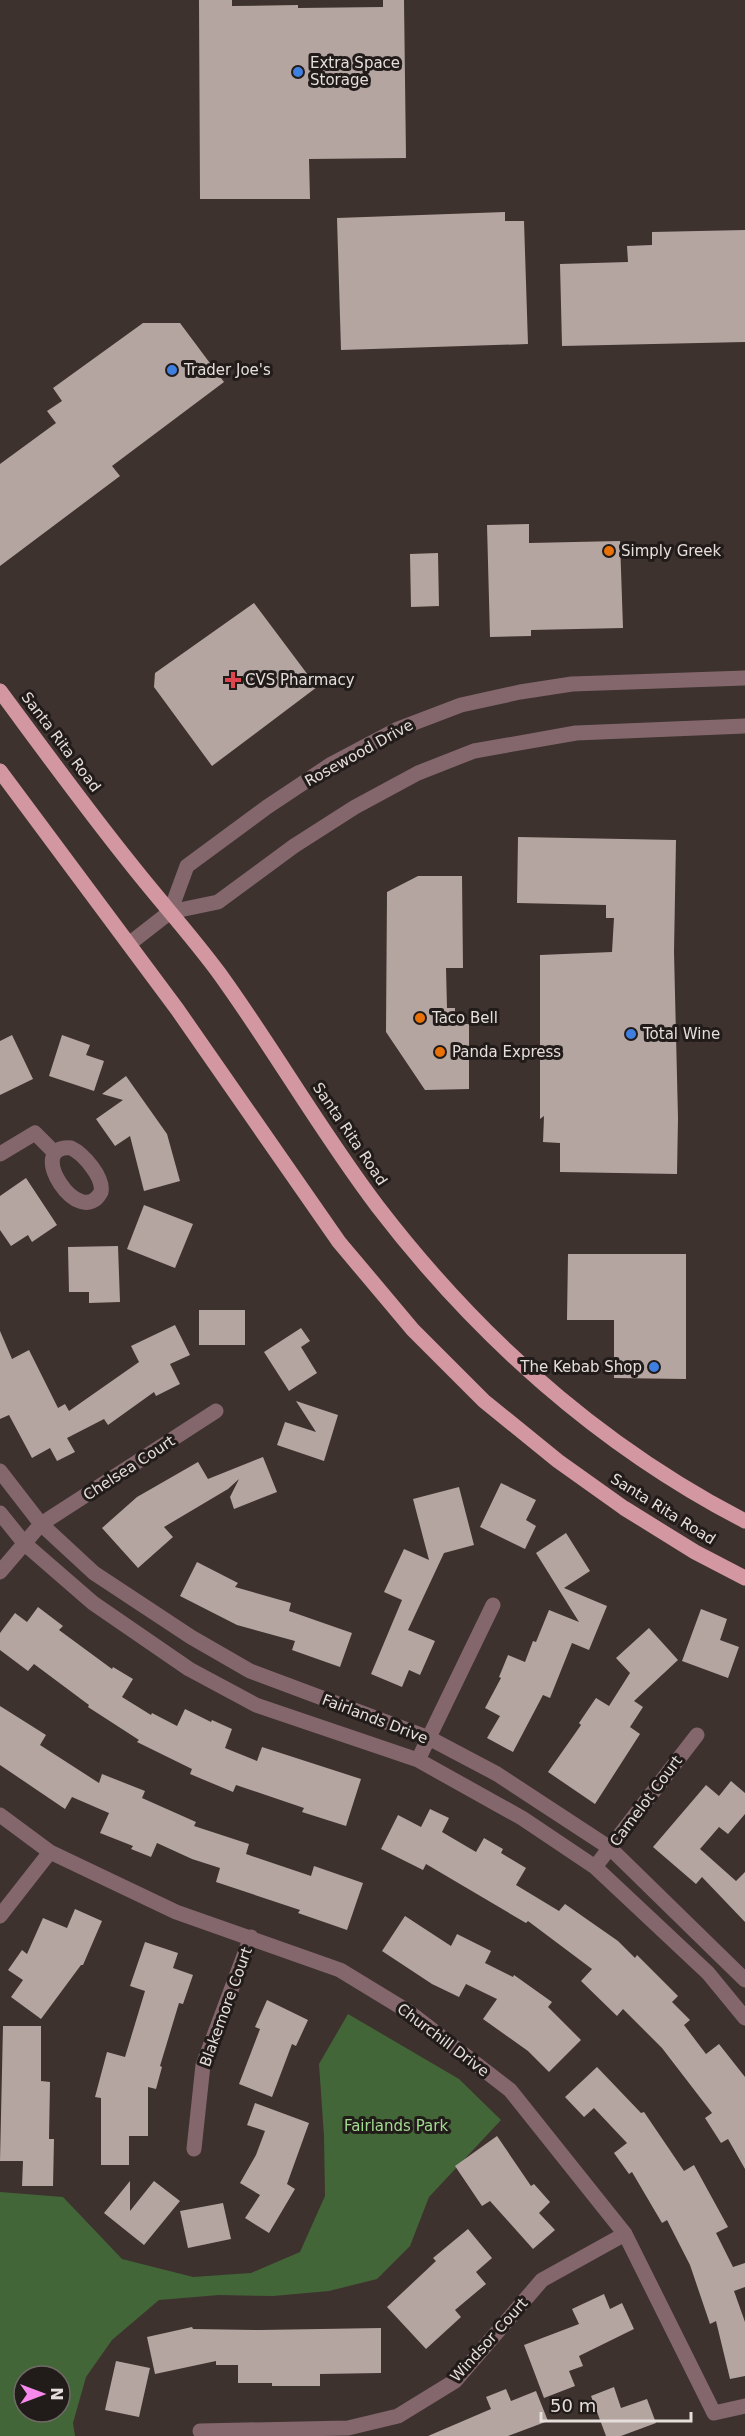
<svg xmlns="http://www.w3.org/2000/svg" width="745" height="2436" font-family="'DejaVu Sans',sans-serif">
<style>
.green{fill:#436638;fill-rule:evenodd}
.building{fill:#b4a5a1}
.lines{fill:none;stroke-linecap:round;stroke-linejoin:round}
.minor{stroke:#84676c;stroke-width:15}
.major{stroke:#d297a1;stroke-width:15}
.shop-dot{fill:#3f7fe0;stroke:#211b19;stroke-width:2}
.food-dot{fill:#e8710a;stroke:#211b19;stroke-width:2}
.health-dot{fill:#e0444e;stroke:#211b19;stroke-width:2}
.labels{text-anchor:middle;stroke-width:6;stroke-linejoin:round;paint-order:stroke}
.poi-label{font-size:15px;fill:#e6dedb;stroke:#211b19;text-anchor:start}
.street-label{font-size:15px;fill:#e6dedb;stroke:#211b19}
.park-label{font-size:15px;fill:#a3db92;stroke:#211b19}
</style>
<rect width="100%" height="100%" fill="#3e322e"/>
<path class="green" d="M348 2014 459 2079 501 2120 429 2197 410 2246 377 2279 329 2291 273 2296 219 2295 159 2300 112 2340 86 2377 73 2423 75 2436H0V2192L63 2197 122 2259 193 2277 251 2273 300 2252 325 2196 324 2136 319 2064ZM24 2376H60V2412H24Z"/>
<path class="building" d="M199 0H232V6L298 5V8L383 7V0H404L406 158 309 159 310 199H200Z
M505 212V221H524L528 344 341 350 337 218Z
M745 230V342L562 346 560 264 628 262 627 246 652 245V232Z
M143 323H180L224 382 112 466 120 476 0 566V464L56 423 47 411 62 401 53 388Z
M529 524V543L620 541 623 628 531 630V636L490 637 487 525Z
M438 553 439 606 411 607 410 554Z
M254 603 317 687 212 766 154 687 155 673Z
M518 837 676 840 674 952 678 1118 677 1174 560 1172V1143L543 1142 544 1116 540 1119V955L612 952 614 918H606V905L517 903Z
M418 876H462L463 968H446L447 1008H455V1024H469V1089L425 1090 386 1032 387 892Z
M12 1035 33 1079 0 1095V1041Z
M62 1035 90 1045 86 1055 104 1061 94 1091 49 1076Z
M126 1076 167 1134 180 1181 144 1191 130 1136 115 1146 96 1119 123 1100 102 1094Z
M26 1178 57 1225 32 1242 28 1235 11 1246 0 1230V1196Z
M144 1205 193 1224 175 1268 127 1249Z
M118 1246 120 1302 89 1303V1292H69L68 1247Z
M568 1254H686V1379L614 1378V1320H567Z
M199 1310H245V1345H199Z
M175 1325 190 1355 170 1364 180 1384 156 1396 154 1392 108 1425 104 1419 67 1438 75 1452 57 1461 50 1448 32 1458 9 1415 0 1419V1331L12 1359 29 1350 58 1408 65 1404 69 1411 139 1362 131 1346Z
M301 1328 310 1341 301 1347 317 1373 289 1391 264 1352Z
M296 1401 338 1415 324 1461 277 1445 285 1422 316 1432Z
M263 1457 277 1492 234 1509 230 1497 239 1479 228 1489 164 1527 173 1537 138 1568 102 1528 137 1497 198 1462 208 1479Z
M501 1483 536 1500 526 1520 536 1526 525 1549 480 1527Z
M459 1487 474 1545 444 1553 408 1630 435 1641 420 1675 409 1670 402 1687 371 1674 402 1600 384 1592 404 1549 429 1560 413 1499Z
M566 1533 590 1571 564 1588 607 1606 589 1650 572 1643 550 1698 543 1695 513 1752 487 1738 500 1716 485 1708 501 1678 499 1677 508 1655 525 1662 533 1641 536 1642 549 1610 579 1622 536 1553Z
M197 1562 238 1583 235 1587 291 1603 289 1611 352 1633 340 1667 292 1650 295 1641 237 1625 180 1596Z
M38 1607 63 1626 59 1630 112 1669 113 1667 133 1679 122 1697 151 1715 152 1713 177 1726 185 1709 211 1722 212 1720 232 1729 225 1748 257 1761 262 1747 361 1779 346 1826 302 1812 304 1808 236 1785 233 1792 190 1774 192 1769 137 1742 139 1740 88 1707 89 1705 34 1664 28 1671 0 1650V1633L15 1613 27 1622Z
M701 1609 727 1619 720 1640 739 1647 728 1678 682 1661Z
M649 1628 678 1660 634 1701 643 1707 630 1727 640 1734 595 1804 548 1772 581 1725 579 1723 596 1698 609 1706 630 1673 616 1658Z
M0 1706 46 1735 40 1745 99 1783 102 1774 145 1791 142 1798 196 1822 194 1826 249 1844 246 1854 311 1876 314 1866 363 1883 347 1930 298 1913 300 1910 216 1882 220 1868 192 1859 157 1843 151 1857 131 1849 133 1846 100 1833 109 1813 72 1797 65 1809 0 1765Z
M731 1781 745 1793V1814L728 1834 719 1827 700 1849 736 1881 745 1872V1922L702 1877 696 1884 653 1847 706 1785 719 1796Z
M430 1809 449 1818 442 1832 476 1852 484 1838 503 1849 501 1853 526 1868 516 1885 559 1911 565 1904 618 1941 635 1958 637 1955 678 1996 672 2002 690 2020 684 2025 706 2054 719 2044 745 2077V2169L728 2139 721 2143 705 2118 712 2113 662 2048 623 2009 617 2016 581 1981 592 1969 528 1921 526 1923 426 1864 423 1870 381 1849 398 1815 421 1827Z
M75 1909 102 1921 83 1965H81L41 2019 11 1997 23 1980 8 1970 22 1950 27 1954 43 1918 67 1928Z
M405 1916 451 1946 457 1934 491 1951 485 1963 513 1977 514 1975 552 2002 548 2007 581 2040 549 2072 528 2051 483 2019 497 1999 466 1984 459 1997 432 1984 382 1951Z
M145 1942 178 1953 173 1968 193 1975 183 2004 179 2003 160 2066 162 2067 156 2089 148 2087V2136H129V2165H101V2098L95 2097 107 2052 125 2057 145 1991 130 1986Z
M267 2000 308 2020 296 2046 292 2044 272 2097 239 2084 260 2029 255 2027Z
M3 2026H41V2081L50 2082 49 2139H54L53 2186H22L23 2161H0Z
M597 2067 641 2113 644 2112 684 2171 694 2165 728 2227 716 2233 733 2267 745 2263V2287L734 2291 745 2322V2376L730 2379 716 2321 710 2324 690 2265 667 2220 662 2223 632 2172 629 2174 614 2153 627 2143 594 2108 584 2117 565 2097Z
M255 2103 309 2123 287 2184 295 2189 269 2233 245 2218 260 2195 240 2183 256 2155 265 2131 247 2125Z
M497 2136 531 2186 534 2184 550 2202 539 2213 555 2230 533 2249 490 2201 482 2206 455 2166Z
M130 2181V2211L154 2181 180 2201 144 2245 104 2213Z
M223 2203 231 2239 188 2248 180 2211Z
M468 2229 492 2258 476 2272 486 2284 455 2310 461 2317 426 2349 387 2307 436 2261 433 2258Z
M604 2294 610 2309 622 2303 634 2329 579 2356 583 2366 569 2371 575 2386 544 2398 524 2345 579 2324 572 2309Z
M192 2327 193 2329 260 2330 381 2328V2373L320 2374V2386H272V2383H238V2365H216V2361L155 2374 147 2337Z
M116 2361 150 2368 139 2417 105 2410Z
M614 2387 621 2408 647 2399 656 2423 621 2436H606L591 2396Z
M506 2389 511 2401 536 2391 548 2421 508 2436H428L491 2409 486 2397Z"/>
<g class="lines">
<path class="minor" d="M170 912 187 866 267 807 330 765 398 729 461 705 520 692 572 684 745 678
M129 944 170 912 218 902 294 846 355 807 418 773 474 751 576 733 745 726
M71 1148C84 1154 104 1178 101 1192 80 1232 23 1144 71 1148Z
M0 1154 35 1133 55 1153
M0 1471 41 1524 94 1573 191 1637 250 1671 429 1738 497 1774 610 1848 745 1980
M0 1513 25 1544 93 1603 189 1669 256 1705 418 1760 522 1818 595 1867 708 1973 745 2018
M0 1572 41 1524 216 1411
M418 1760 493 1605
M0 1815 50 1852 176 1912 340 1970 409 2012 510 2090 625 2234 714 2413 745 2406
M595 1867 697 1735
M0 1916 50 1852
M194 2149 203 2065 251 1937
M200 2431 348 2428 398 2416 455 2381 542 2280 625 2234"/>
<path class="major" d="M0 691C43 749 85 807 130 863 159 900 191 935 219 973 274 1049 321 1132 378 1207 477 1336 600 1446 745 1521
M0 771 177 1009 339 1242 413 1330 484 1401 558 1461 624 1508 695 1552 745 1578"/>
</g>
<g class="shop-dot">
<circle cx="298" cy="72" r="6"/>
<circle cx="172" cy="370" r="6"/>
<circle cx="631" cy="1034" r="6"/>
<circle cx="654" cy="1367" r="6"/>
</g>
<g class="food-dot">
<circle cx="609" cy="551" r="6"/>
<circle cx="420" cy="1018" r="6"/>
<circle cx="440" cy="1052" r="6"/>
</g>
<path class="health-dot" d="M230 671h6v6h6v6h-6v6h-6v-6h-6v-6h6z"/>
<g class="labels">
<g class="poi-label">
<text x="310" y="68">Extra Space<tspan x="310" dy="17">Storage</tspan></text>
<text x="184" y="375">Trader Joe's</text>
<text x="621" y="556">Simply Greek</text>
<text x="245" y="685">CVS Pharmacy</text>
<text x="432" y="1023">Taco Bell</text>
<text x="643" y="1039">Total Wine</text>
<text x="452" y="1057">Panda Express</text>
<text x="642" y="1372" text-anchor="end">The Kebab Shop</text>
</g>
<g class="street-label">
<text transform="translate(61 742) rotate(53)" y="5">Santa Rita Road</text>
<text transform="translate(359 753) rotate(-29)" y="5">Rosewood Drive</text>
<text transform="translate(350 1134) rotate(56)" y="5">Santa Rita Road</text>
<text transform="translate(129 1468) rotate(-33)" y="5">Chelsea Court</text>
<text transform="translate(663 1509) rotate(32)" y="5">Santa Rita Road</text>
<text transform="translate(375 1719) rotate(21)" y="5">Fairlands Drive</text>
<text transform="translate(646 1801) rotate(-53)" y="5">Camelot Court</text>
<text transform="translate(226 2007) rotate(-70)" y="5">Blakemore Court</text>
<text transform="translate(443 2040) rotate(37)" y="5">Churchill Drive</text>
<text transform="translate(489 2340) rotate(-48)" y="5">Windsor Court</text>
</g>
<g class="park-label">
<text x="396" y="2131">Fairlands Park</text>
</g>
</g>
<g transform="translate(42 2394) rotate(90)"><circle r="28" fill="#211b19" stroke="#706967" stroke-width="1.5"/>
<path d="M0-4.5L10 22L0 15L-10 22Z" fill="#f788ec"/>
<text y="-9" font-size="16" font-weight="bold" text-anchor="middle" fill="#e6dedb">N</text>
</g>
<path d="M541 2412v9h150v-9" fill="none" stroke="#e6dedb" stroke-width="3"/>
<text x="550" y="2412" font-size="18" fill="#e6dedb" stroke="#211b19" stroke-width="4.5" paint-order="stroke">50 m</text>
</svg>
